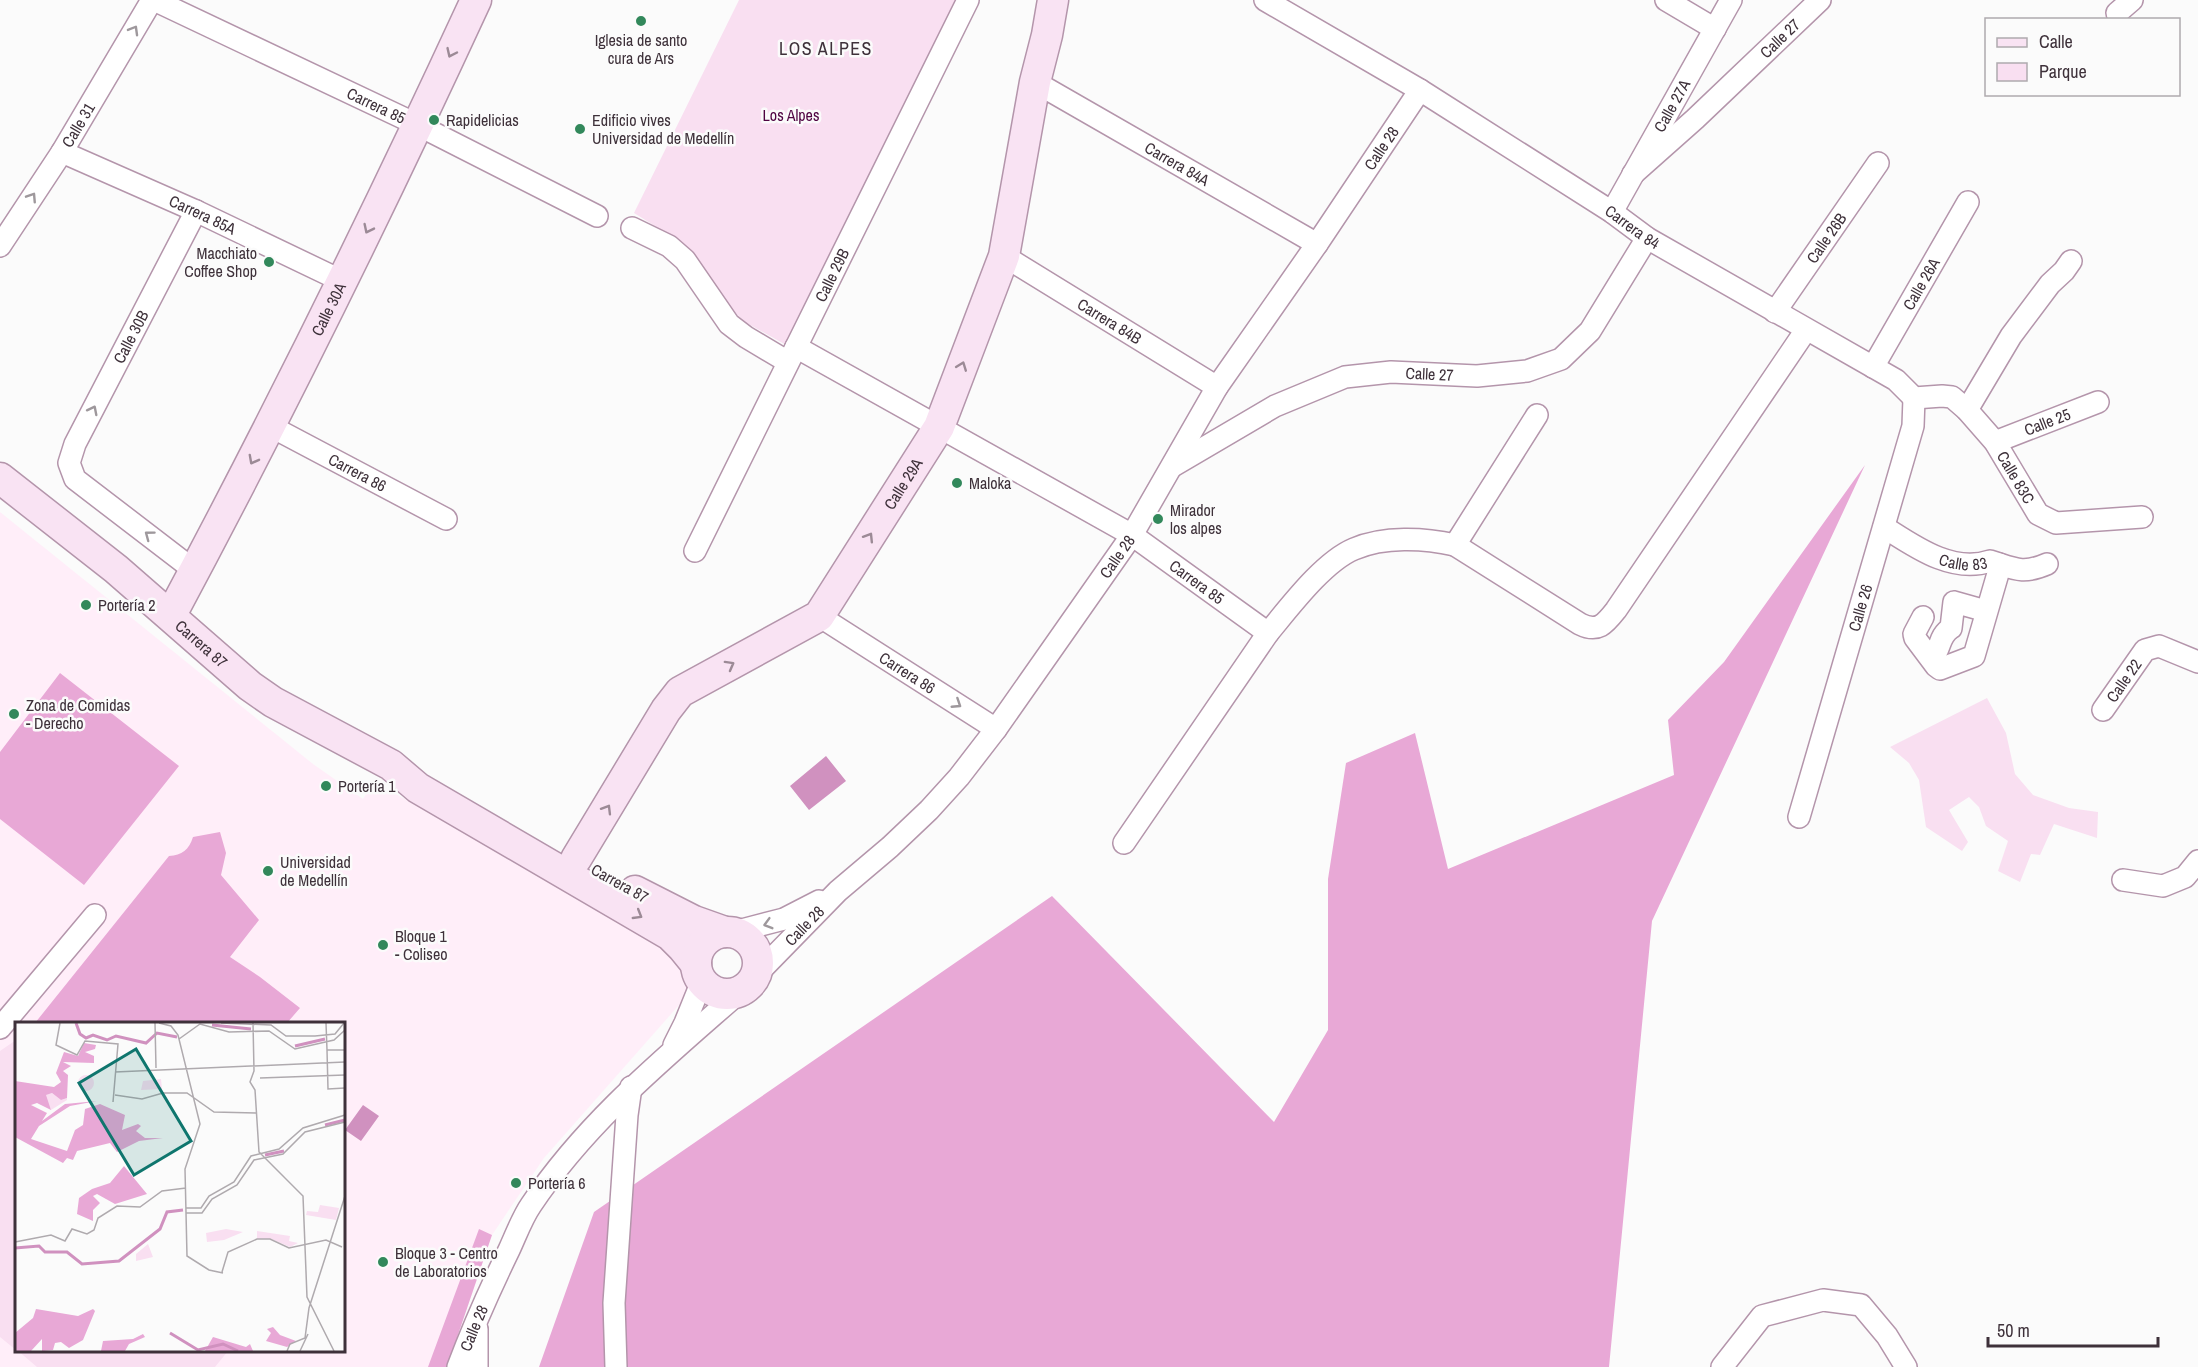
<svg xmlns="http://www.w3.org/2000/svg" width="2198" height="1367" font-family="'Archivo Narrow',sans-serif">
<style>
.built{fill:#ffeef9;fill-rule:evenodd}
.green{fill:#f9dff1}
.forest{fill:#e8a8d6}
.water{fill:#d091bf}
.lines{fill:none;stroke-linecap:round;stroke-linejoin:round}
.street-casing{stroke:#b495ab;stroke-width:24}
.secondary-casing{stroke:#b495ab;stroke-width:33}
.street{stroke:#fff;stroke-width:21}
.secondary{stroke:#f9e3f3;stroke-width:30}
.oneway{stroke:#9e989c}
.oneway2{stroke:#9c8a96}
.poi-dot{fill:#32885b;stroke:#fbfbfb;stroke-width:2}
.labels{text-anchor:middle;stroke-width:5;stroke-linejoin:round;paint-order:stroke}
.street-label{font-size:16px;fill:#3e313a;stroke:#fbfbfb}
.poi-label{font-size:16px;fill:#3e313a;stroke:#fbfbfb;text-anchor:start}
.park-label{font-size:16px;fill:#4f0342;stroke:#fbfbfb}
.neighbourhood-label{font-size:18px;letter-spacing:1.5px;fill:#3e313a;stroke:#fbfbfb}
.inset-river{fill:none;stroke:#d091bf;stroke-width:3}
.inset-road{fill:none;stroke:#afaaae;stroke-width:1.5}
.view{fill:#0f766e;fill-opacity:0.15;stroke:#0f766e;stroke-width:3}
.inset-edge{fill:none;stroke:#3e313a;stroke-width:3}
</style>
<rect width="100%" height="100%" fill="#fbfbfb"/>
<path class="built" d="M0 512 313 764 363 799 374 782 664 942 690 967 687 996 544 1158 492 1235 447 1367H0ZM16 1024H344V1350H16Z"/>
<path class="green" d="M739 0H957L786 345 745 322 731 309 676 239 634 213Z
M1987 698 2006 733 2015 774 2033 795 2069 808 2098 812 2097 838 2054 824 2040 855 2031 854 2020 882 1998 871 2008 841 1986 826 1979 807 1969 797 1949 810 1968 842 1962 851 1926 827 1919 780 1909 763 1890 747Z
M16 1040V1350L0 1337V1051Z
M17 1350H228V1351L215 1367H37Z"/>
<path class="forest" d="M1865 465 1652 921 1609 1367H539L594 1212 1052 896 1274 1122 1328 1030V879L1346 763 1415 733 1448 869 1674 775 1668 720 1724 662Z
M60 673 179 766 84 885 0 819V752Z
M220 832 226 853 221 875 259 920 230 957 260 977 300 1008 287 1023H35L169 856C182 855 189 850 193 837Z
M479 1229 492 1235 447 1367H428Z"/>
<path class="water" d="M826 756 846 781 809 810 790 786Z
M363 1105 379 1116 361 1141 345 1130Z"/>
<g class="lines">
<defs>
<g id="street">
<path id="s1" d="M154 0 418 125 597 216"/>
<path id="s2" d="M1265 0 1420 90 1612 212 1647 238 1896 380 1914 398 1942 396 1952 397 1967 410 1995 442 2038 514 2056 523 2142 517"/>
<path d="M1666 0 1715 29"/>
<path d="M2117 13 2132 0"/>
<path id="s3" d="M1035 82 1317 244"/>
<path id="s4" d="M62 152 196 211 342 281"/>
<path id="s5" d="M1633 174 1695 119 1820 0"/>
<path id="s6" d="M1612 212 1731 0"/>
<path d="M632 228 669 246 685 260 729 324 746 337 788 362"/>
<path id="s7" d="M0 246 62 152 152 0"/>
<path id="s8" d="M1004 256 1217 387"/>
<path id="s9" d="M1775 312 1878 163"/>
<path id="s10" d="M796 347 1132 535 1268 633C1289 608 1323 562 1354 549 1384 536 1424 538 1455 545L1537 415"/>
<path id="s11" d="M1873 367 1968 202"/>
<path d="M1967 410 2011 336 2050 284 2064 271 2071 261"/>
<path id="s12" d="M270 426 446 519"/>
<path id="s13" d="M1995 442 2098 402"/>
<path id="s14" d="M1173 466 1275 406 1345 377 1391 372 1477 376 1527 371 1561 359 1590 331 1647 238"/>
<path id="s15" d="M1884 527C1914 546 1952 574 1990 561 2013 568 2022 575 2047 564"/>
<path d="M1455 545 1580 624C1598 633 1605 624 1616 610L1806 330"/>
<path id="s16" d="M695 551 968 0"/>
<path id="s17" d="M195 571 75 479 69 463 75 444 196 211"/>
<path id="s18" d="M819 616 996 729"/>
<path d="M1923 617 1914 634 1915 638 1936 666 1940 669 1974 656 1999 570V564"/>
<path d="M1931 657C1942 651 1937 637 1951 628L1954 602 1986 611"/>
<path id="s19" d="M2103 710 2145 650 2159 646 2198 662"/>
<path id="s20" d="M1799 817 1913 426 1914 398"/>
<path d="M1124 843 1268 633"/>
<path d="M2123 880 2163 886 2185 877 2198 861"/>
<path d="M734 932 784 919 819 901"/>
<path id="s21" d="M756 975 838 891 890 847 929 810 959 777 996 729 1132 535 1217 387 1317 244 1420 90"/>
<path d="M0 1028 95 915"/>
<path d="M674 1045 685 1023 702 981"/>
<path d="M477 1329V1367"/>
<path id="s22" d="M458 1367C473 1327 490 1289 509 1250 516 1235 522 1218 531 1205 588 1120 666 1057 742 990"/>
<path d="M616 1367 614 1303 627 1115 631 1087"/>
<path d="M1722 1367 1762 1316 1823 1300 1861 1305 1887 1336 1906 1367"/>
</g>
<g id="secondary">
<path id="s23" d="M0 478 116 569 250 686 273 702 391 765 418 788 670 935 683 948 696 964"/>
<path id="s24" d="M171 615C279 413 380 208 476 0"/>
<path id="s25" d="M576 859 666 710 680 692 819 616 939 427 1004 256 1035 82 1047 35 1053 0"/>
<path d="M635 891 694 921 725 932"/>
<circle cx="727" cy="963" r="31"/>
</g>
</defs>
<use href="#street" class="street-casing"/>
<use href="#secondary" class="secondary-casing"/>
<use href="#street" class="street"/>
<use href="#secondary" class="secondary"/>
</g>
<defs><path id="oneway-chevron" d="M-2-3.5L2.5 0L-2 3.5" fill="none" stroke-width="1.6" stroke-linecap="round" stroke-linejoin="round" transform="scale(1.5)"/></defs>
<g class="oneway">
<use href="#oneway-chevron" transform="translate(134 30) rotate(-60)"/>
<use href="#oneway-chevron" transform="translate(32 197) rotate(-57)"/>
<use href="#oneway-chevron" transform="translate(93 410) rotate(-63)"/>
<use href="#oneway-chevron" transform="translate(149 535) rotate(-143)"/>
<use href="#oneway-chevron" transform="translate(957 704) rotate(33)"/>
<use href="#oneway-chevron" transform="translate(768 924) rotate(164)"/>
</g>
<g class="oneway2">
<use href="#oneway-chevron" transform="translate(451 53) rotate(115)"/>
<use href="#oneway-chevron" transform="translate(368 229) rotate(116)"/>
<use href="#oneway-chevron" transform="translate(962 366) rotate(-69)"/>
<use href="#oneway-chevron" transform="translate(253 460) rotate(118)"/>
<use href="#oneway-chevron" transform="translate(869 537) rotate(-58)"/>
<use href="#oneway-chevron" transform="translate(730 665) rotate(-29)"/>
<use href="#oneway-chevron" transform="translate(607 809) rotate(-59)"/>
<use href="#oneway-chevron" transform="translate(638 915) rotate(31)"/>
</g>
<g class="poi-dot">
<circle cx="641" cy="21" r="6"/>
<circle cx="434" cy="120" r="6"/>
<circle cx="580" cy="129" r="6"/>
<circle cx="269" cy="262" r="6"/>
<circle cx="957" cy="483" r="6"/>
<circle cx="1158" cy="519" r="6"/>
<circle cx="86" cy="605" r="6"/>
<circle cx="14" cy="714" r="6"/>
<circle cx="326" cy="786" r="6"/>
<circle cx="268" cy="871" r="6"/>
<circle cx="383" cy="945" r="6"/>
<circle cx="516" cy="1183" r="6"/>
<circle cx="383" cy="1262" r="6"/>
</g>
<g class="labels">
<g class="street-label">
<text dy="6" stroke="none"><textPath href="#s5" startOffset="200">Calle 27</textPath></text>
<text dy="6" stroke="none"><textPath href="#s1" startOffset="246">Carrera 85</textPath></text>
<text dy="6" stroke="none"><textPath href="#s6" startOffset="122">Calle 27A</textPath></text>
<text dy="6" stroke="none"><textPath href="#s7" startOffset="144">Calle 31</textPath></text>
<text dy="6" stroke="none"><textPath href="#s21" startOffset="1042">Calle 28</textPath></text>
<text dy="6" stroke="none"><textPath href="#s3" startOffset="164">Carrera 84A</textPath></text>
<text dy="6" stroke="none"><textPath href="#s4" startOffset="154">Carrera 85A</textPath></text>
<text dy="6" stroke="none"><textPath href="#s2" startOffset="432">Carrera 84</textPath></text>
<text dy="6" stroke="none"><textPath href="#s9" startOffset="90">Calle 26B</textPath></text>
<text dy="6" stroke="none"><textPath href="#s16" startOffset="308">Calle 29B</textPath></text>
<text dy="6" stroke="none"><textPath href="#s11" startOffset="96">Calle 26A</textPath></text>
<text dy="6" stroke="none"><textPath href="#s24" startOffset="344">Calle 30A</textPath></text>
<text dy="6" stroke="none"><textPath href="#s8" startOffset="124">Carrera 84B</textPath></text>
<text dy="6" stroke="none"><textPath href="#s17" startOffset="309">Calle 30B</textPath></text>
<text dy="6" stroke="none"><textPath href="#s14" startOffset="279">Calle 27</textPath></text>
<text dy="6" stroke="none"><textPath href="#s13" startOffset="56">Calle 25</textPath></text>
<text dy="6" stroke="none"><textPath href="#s12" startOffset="99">Carrera 86</textPath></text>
<text dy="6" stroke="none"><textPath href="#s2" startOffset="904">Calle 83C</textPath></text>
<text dy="6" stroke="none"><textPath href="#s25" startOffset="512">Calle 29A</textPath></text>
<text dy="6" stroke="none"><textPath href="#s21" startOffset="555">Calle 28</textPath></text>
<text dy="6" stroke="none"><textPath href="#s15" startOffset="88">Calle 83</textPath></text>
<text dy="6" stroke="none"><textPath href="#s10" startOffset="465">Carrera 85</textPath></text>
<text dy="6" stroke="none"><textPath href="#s20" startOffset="218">Calle 26</textPath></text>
<text dy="6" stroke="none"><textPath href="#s23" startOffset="261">Carrera 87</textPath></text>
<text dy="6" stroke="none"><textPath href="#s18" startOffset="105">Carrera 86</textPath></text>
<text dy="6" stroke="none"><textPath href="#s19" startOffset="36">Calle 22</textPath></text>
<text transform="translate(620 883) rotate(29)" y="6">Carrera 87</text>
<text dy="6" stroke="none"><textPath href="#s21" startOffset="69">Calle 28</textPath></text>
<text dy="6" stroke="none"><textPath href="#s22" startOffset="42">Calle 28</textPath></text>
</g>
<g class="poi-label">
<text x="641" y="46" text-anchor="middle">Iglesia de santo<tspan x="641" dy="18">cura de Ars</tspan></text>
<text x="446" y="126">Rapidelicias</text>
<text x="592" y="126">Edificio vives<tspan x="592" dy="18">Universidad de Medellín</tspan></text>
<text x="257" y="259" text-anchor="end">Macchiato<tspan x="257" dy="18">Coffee Shop</tspan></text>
<text x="969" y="489">Maloka</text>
<text x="1170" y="516">Mirador<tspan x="1170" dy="18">los alpes</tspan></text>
<text x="98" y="611">Portería 2</text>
<text x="26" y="711">Zona de Comidas<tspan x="26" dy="18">- Derecho</tspan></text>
<text x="338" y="792">Portería 1</text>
<text x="280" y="868">Universidad<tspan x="280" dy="18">de Medellín</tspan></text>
<text x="395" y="942">Bloque 1<tspan x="395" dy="18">- Coliseo</tspan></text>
<text x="528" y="1189">Portería 6</text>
<text x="395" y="1259">Bloque 3 - Centro<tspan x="395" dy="18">de Laboratorios</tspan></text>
</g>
<g class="park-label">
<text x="791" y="121">Los Alpes</text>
</g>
<g class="neighbourhood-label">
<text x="826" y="55">LOS ALPES</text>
</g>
</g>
<g transform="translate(15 1022)">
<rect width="330" height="330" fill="#fbfbfb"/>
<path d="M63 61a8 8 0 1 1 16 0a8 8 0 1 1-16 0ZM146 57 147 67 126 68 128 59ZM37 71 46 78 52 76V78L36 88 30 73ZM305 183 324 186 321 198 291 193 292 189 303 190ZM211 207 228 210 209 218 192 220 191 211ZM242 209 275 214 274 219 283 221 275 225 256 217H242ZM133 222 138 235 121 239V232Z" fill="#f9dff1"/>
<path d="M69 21 81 23 80 27 70 30 79 34V41L48 40 56 44 48 49 53 53 52 76 46 78 37 71 31 73 36 88 22 81 16 83 32 91 27 99 50 82 82 79 55 84 24 104 16 117 52 129 60 108 68 103 70 87 85 82 110 93 107 108 123 102 126 104 121 109 130 116H148L124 119 102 130 95 121 62 129 58 138 52 136 48 141 0 115V59L39 65 46 60 41 51 49 30 63 34ZM109 144 132 172 100 182 82 172 78 174 85 181 78 188V199L62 192 64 176 77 167 95 161ZM21 287 63 294 78 287 80 289 68 318 54 326 46 320 40 321 38 328 27 329V317L16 329H0V311L18 296ZM258 305 265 313 281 319 272 325 251 319 256 311 252 307ZM128 312 130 315 114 322 110 329H86L88 319 118 317ZM198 315 231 325 235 322 238 329H190Z" fill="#e8a8d6"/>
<path class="inset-river" d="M61 1 65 12 71 16 78 13 92 18 101 14 131 21 142 11 162 15M197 3 236 7M280 24 310 17M310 103 330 98M250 133 269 129M0 226 24 224 30 230H52L67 242 104 239 145 207 152 190 168 188M155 311 183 328 208 322 223 329"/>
<path class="inset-road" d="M45 1 41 23 62 33 70 19 103 22 98 80M140 1 141 46M144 1 156 4 163 13 185 102 170 147 172 234 194 248 208 251M206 1 256 3 271 14H300L320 12 329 1M238 1 239 49 235 60 240 68 244 130 288 174 292 275 319 329M311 1 312 28M164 17 185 2 214 10 254 9 280 27 319 18 330 8M330 28H312L313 67 330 66M100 50 330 40M245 56 330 53M100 73 127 77 148 71H172L199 90 241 91M171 186H186L194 174 219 160 236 134 264 127 288 106 330 93M171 191H187L197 177 222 163 239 138 268 132 290 110 330 100M0 220 36 213 50 219 57 207 72 212 79 208 83 196 102 184 125 185 147 169 171 166M207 250 213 230 242 217H255L274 226 311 218 327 225M272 329 275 322 290 316 294 286 330 174M285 329 293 312"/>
<path class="view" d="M121 27 176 119 119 153 64 61Z"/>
<rect width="330" height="330" class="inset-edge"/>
</g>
<rect x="1985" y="18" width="195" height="78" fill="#fbfbfb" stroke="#afaaae" stroke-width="1.5"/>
<rect x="1997" y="38" width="30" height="9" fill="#f9e3f3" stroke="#afaaae" stroke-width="1.5"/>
<text x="2039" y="48" font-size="18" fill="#3e313a">Calle</text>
<rect x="1997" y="63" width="30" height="18" fill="#f9dff1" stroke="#afaaae" stroke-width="1.5"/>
<text x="2039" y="78" font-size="18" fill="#3e313a">Parque</text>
<path d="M1988 1337v9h170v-9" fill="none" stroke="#3e313a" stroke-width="3"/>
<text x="1997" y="1337" font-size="18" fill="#3e313a" stroke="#fbfbfb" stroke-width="4.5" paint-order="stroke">50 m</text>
</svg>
